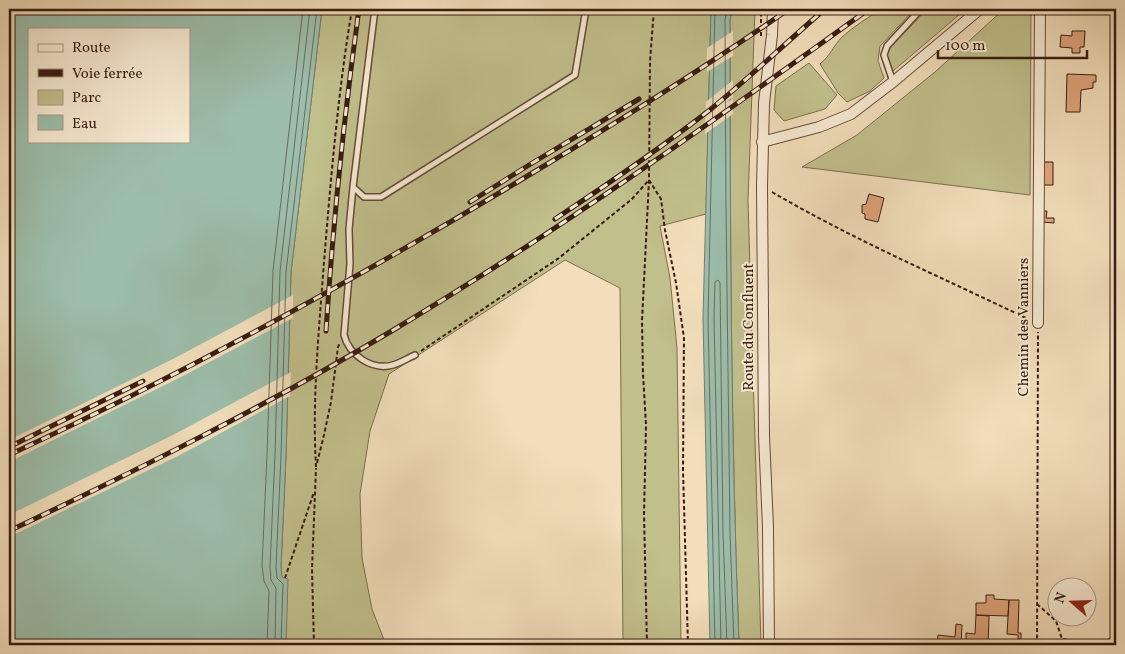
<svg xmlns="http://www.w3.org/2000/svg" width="1125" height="654" font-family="Vollkorn,serif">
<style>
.green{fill:#c1bf8c;stroke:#7c6e4f}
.water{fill:#9cbdaa;stroke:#747d6d;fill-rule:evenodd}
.pier{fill:#f2debb}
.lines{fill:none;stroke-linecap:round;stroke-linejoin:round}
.shore{stroke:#6a6c5e;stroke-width:1}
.building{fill:#e0a47c;stroke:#381c12}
.lane-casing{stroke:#664c3c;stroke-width:8}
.street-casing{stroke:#664c3c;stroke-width:12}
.path{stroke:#381c12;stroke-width:2;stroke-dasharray:4 2.5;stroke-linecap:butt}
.lane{stroke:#f7ead3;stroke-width:5}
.street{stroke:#f7ead3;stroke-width:10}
.rail-casing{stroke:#381c12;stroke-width:5}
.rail{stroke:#f7ead3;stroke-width:3;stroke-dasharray:9;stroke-linecap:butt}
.labels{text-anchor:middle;stroke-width:4;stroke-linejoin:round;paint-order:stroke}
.street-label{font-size:15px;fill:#381c12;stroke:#f7ead3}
</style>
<rect width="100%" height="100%" fill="#f2debb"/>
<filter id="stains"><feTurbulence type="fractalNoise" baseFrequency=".004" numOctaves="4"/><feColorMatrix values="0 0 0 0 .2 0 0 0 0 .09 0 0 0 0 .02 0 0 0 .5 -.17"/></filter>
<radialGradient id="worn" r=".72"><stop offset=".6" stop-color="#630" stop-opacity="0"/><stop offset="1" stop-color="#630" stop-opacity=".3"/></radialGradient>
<path class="green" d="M322 9H711L706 214 660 226 670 278 677 348 681 645H623L620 288 565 260 389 374 370 431 360 494 362 558 372 609 386 645H286L281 567 286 456 291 272Z
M732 9H755L748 201 761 645H739C731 437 730 229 730 20Z
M881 9H915L880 46 878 61 884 78 870 91 847 102 838 93 820 64C831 55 833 46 842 37 854 26 868 18 881 9Z
M927 9H966L893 71 886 56 891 47Z
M1004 9H1031L1030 195 802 167 857 135 935 72Z
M809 63 837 95 825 109 784 121 774 110 776 86Z"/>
<path class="water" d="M9 9H322L291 272 286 456 281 567 282 577 288 579 286 645H9ZM29 29H189V141H29Z
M711 9H732L730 20C730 229 731 437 739 645H710L703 318Z"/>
<path class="pier" d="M733 31V56L707 72V48Z
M733 80V97L724 104 733 99V114L705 134 706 102Z
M293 295V318L183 376 9 462V440L173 359Z
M291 372 290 396 178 456 9 537V515L171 436Z"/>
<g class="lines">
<path class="shore" d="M727 9 725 20 726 208 730 533 734 645
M267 645 269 591 264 581 262 566 267 455 273 271 303 9
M275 645 276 588 271 580 270 566 275 455 280 271 310 9
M281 645 283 584 277 578 276 567 281 456 286 272 317 9
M715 645 708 318 715 9
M721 645 714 318 715 282 718 280 720 283 723 533 727 645"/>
</g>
<path class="building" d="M1072 31H1085L1084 47H1080V53H1072V48L1060 47 1061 35 1072 36Z
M1067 74 1096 75V82H1093V88L1081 90 1080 112H1066Z
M1043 162H1053V185H1043Z
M869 194 884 198 878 222 865 219V214L862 213V205L866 204Z
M1042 211H1047L1046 218H1054V223L1042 222Z
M986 595H994V599L1009 600 1008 616 976 615V603H986Z
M1009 600H1019L1018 633H1021V639H1018V635L1007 634Z
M976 615 989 616 988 645H966V633L975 634Z
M956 624 962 625 961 645H937L938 635 955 637Z"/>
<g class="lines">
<defs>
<path id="lane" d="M375 9 353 187 364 197H381L575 75 586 9
M893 82 884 55 887 46 921 9
M353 187 349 229 350 264 344 335C349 355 372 371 393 365 400 363 408 358 415 355"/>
<path id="street" d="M762 142 819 127 851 114 893 82 980 9
M1038 323 1040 9
M769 645 768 527 764 436 762 186 764 103 772 35 773 9"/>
</defs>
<use href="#lane" class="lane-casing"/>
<use href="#street" class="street-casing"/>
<path class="path" d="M761 36V9
M649 180 661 199 665 230 676 283 684 338 683 470 688 645
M772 192C854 240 943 278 1028 319
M421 351 559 258 632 199 649 180
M317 463 324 435 331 402 338 347 340 343
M316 467C312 399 319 330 324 262 331 177 338 92 352 9
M285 578 314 492
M1037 604 1056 621 1062 639 1094 643 1116 638
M314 645 312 569 316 468
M647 645 644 515 646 425 643 374 642 321 649 180 650 61 654 9
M1037 645 1038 332"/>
<use href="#lane" class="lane"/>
<use href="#street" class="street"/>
<defs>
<path id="rail" d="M470 202 529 165 639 99
M555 219C608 184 661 148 711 109 750 77 787 42 825 9
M326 331C333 223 344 116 359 9
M9 447 143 381
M9 455C189 371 364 275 534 172 621 120 706 67 789 9
M9 531C140 469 270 404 395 329 558 231 714 121 869 9"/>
</defs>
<use href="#rail" class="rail-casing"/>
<use href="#rail" class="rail"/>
</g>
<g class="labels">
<g class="street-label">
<text transform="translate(748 327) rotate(-90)" y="5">Route du Confluent</text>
<text transform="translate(1023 327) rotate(-90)" y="5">Chemin des Vanniers</text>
</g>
</g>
<rect width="1125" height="654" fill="none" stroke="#f2debb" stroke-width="30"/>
<rect x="10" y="10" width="1105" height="634" fill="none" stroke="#381c12" stroke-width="2.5"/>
<rect x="15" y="15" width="1095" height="624" fill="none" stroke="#381c12"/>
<rect x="28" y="28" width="162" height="115" fill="#f7ead3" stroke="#ab9886"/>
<rect x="38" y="44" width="25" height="8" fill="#f7ead3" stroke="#ab9886"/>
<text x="72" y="52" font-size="15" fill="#381c12">Route</text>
<rect x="38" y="69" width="25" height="8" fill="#381c12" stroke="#ab9886"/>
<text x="72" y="78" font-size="15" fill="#381c12">Voie ferrée</text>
<rect x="38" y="90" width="25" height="15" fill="#c1bf8c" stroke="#ab9886"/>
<text x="72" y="102" font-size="15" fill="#381c12">Parc</text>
<rect x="38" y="115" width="25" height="15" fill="#9cbdaa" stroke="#ab9886"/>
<text x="72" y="128" font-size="15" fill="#381c12">Eau</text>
<g transform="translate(1072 602) rotate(290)"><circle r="24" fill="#f7ead3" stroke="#ab9886"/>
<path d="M0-4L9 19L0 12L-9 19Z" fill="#8f2418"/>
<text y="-8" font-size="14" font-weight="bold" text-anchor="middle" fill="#381c12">N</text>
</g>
<path d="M938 50v8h149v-8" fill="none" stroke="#381c12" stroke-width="2.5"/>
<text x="945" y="50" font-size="15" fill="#381c12" stroke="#f7ead3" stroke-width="4" paint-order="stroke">100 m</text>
<rect width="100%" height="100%" filter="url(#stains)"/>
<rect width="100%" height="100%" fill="url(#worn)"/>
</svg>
